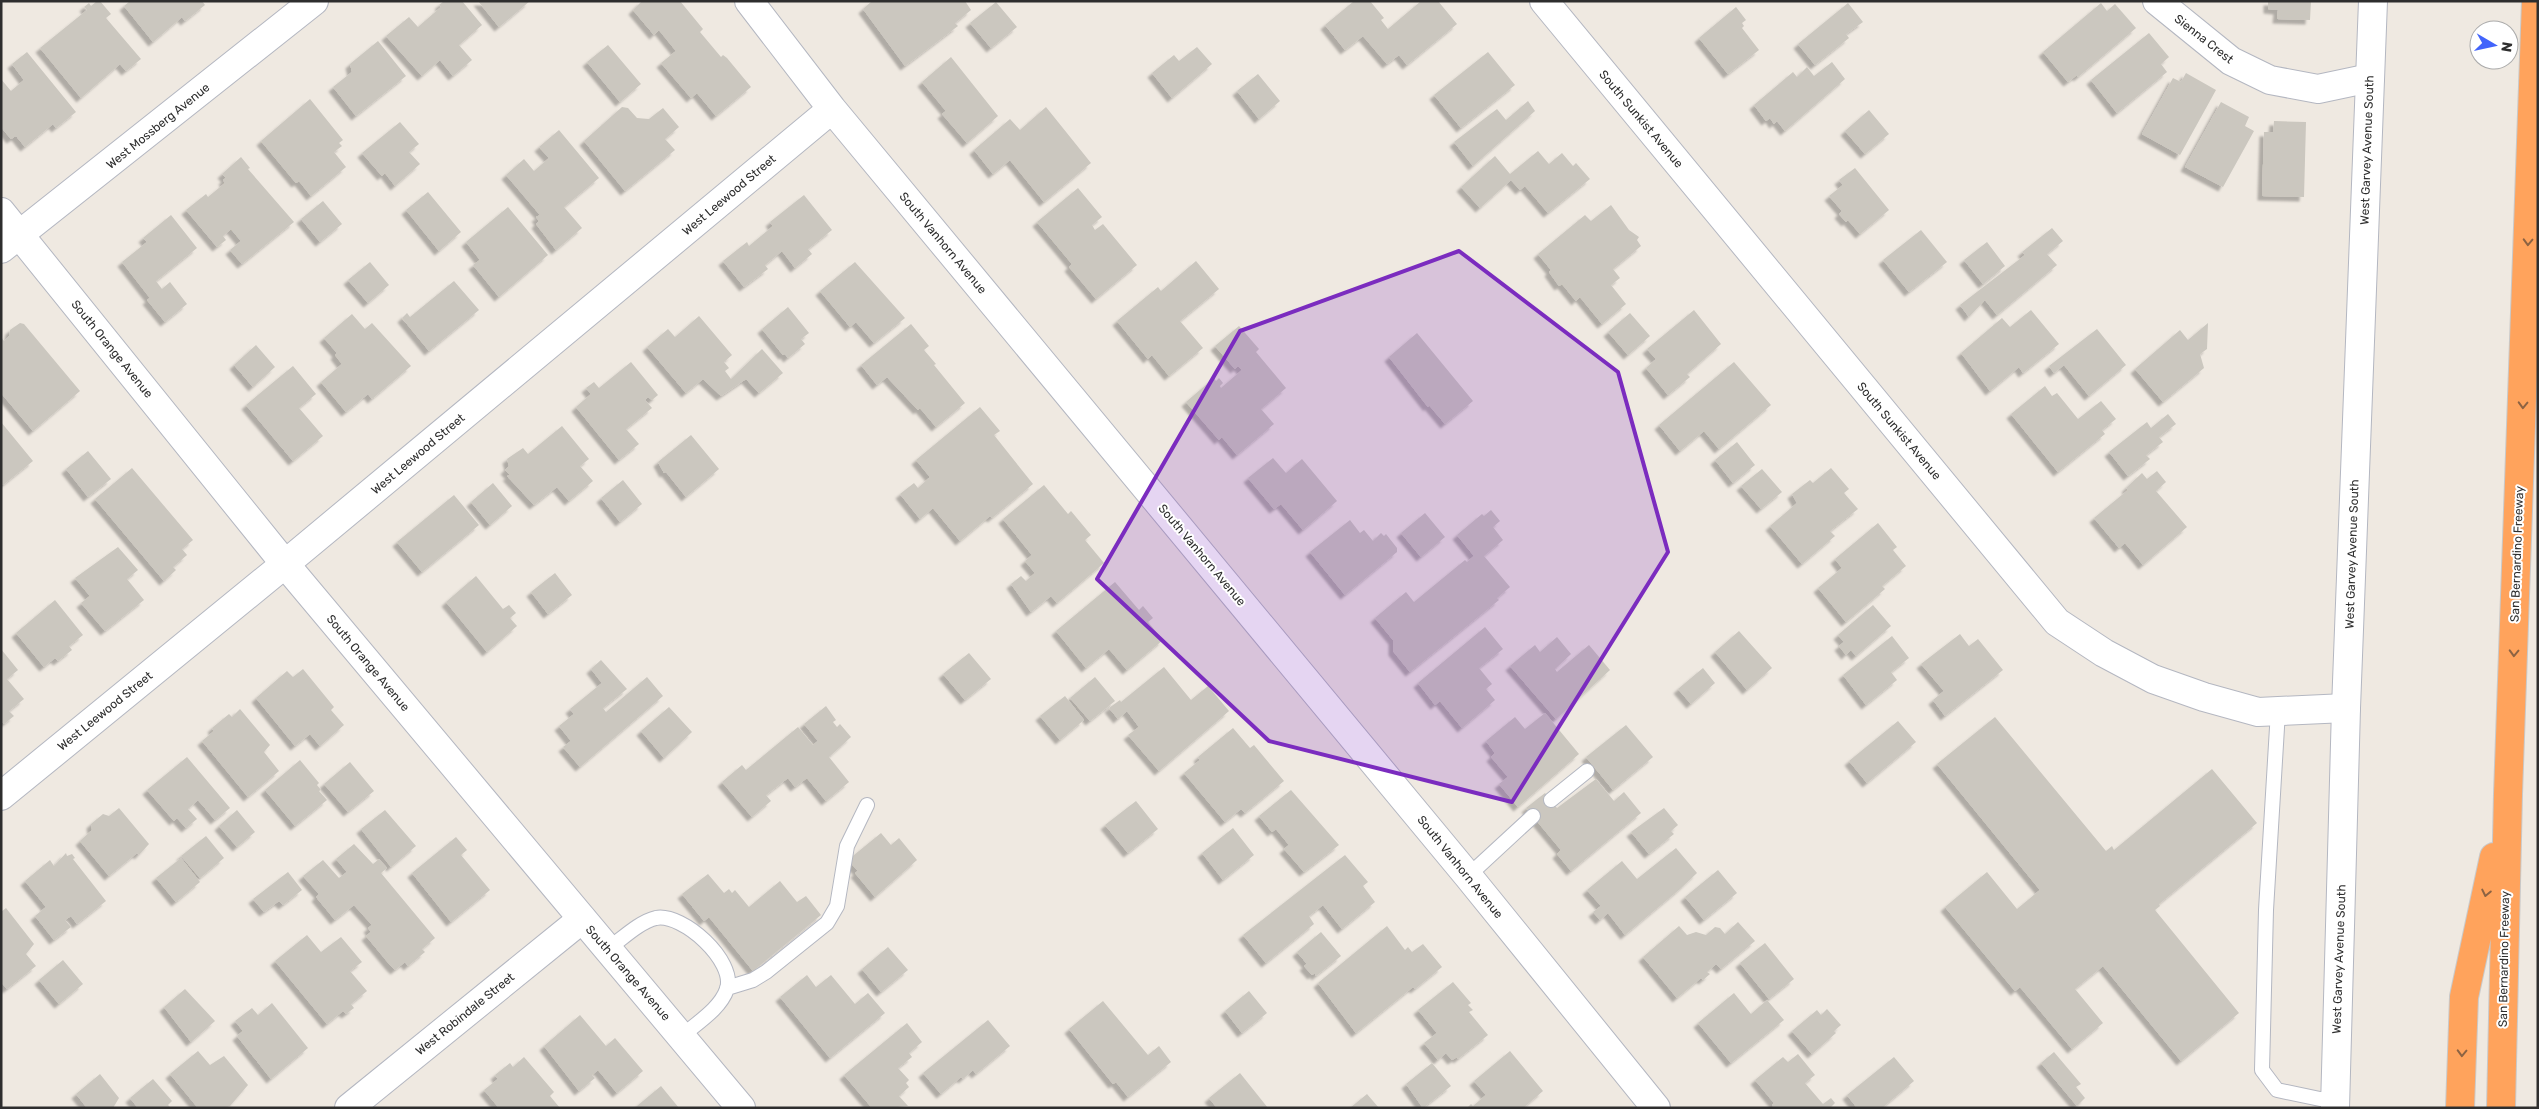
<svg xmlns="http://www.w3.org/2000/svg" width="2539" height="1109" font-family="Rubik,sans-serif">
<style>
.building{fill:#cbc7bf;filter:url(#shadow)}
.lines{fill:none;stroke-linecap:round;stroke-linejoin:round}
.service-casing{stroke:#b4b7c1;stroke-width:16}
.minor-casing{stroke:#b4b7c1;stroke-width:30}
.tertiary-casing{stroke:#b4b7c1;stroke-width:30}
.motorway-casing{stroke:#c9c9c9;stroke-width:30}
.service{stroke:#fff;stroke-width:14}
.minor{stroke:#fff;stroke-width:28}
.tertiary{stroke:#fff;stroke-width:28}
.motorway{stroke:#ffa35c;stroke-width:28}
.oneway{stroke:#8c6343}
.marked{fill:#7b2cbf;fill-opacity:0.2;stroke:#7b2cbf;stroke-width:4;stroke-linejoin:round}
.labels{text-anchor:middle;stroke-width:4;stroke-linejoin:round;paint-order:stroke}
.street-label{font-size:12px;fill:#2e2e2e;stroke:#fff}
</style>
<defs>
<filter id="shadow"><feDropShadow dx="-4.5" dy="4.5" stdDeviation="1" flood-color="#0004"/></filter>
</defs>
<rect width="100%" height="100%" fill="#efe9e1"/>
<path class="building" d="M97 1H100L111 14 106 18 141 59 126 71 120 64 81 98 40 48 87 10 84 7 89 3 91 6Z
M130 1H202L205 5 185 21 182 17 153 42 124 6Z
M444 1H462L482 25 459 45 472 60 453 76 440 60 422 76 386 36 409 17 418 27 441 7 439 5Z
M478 1H530L499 27Z
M642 1H680L703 29 700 32 721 57 723 55 727 58 751 87 716 116 697 93 691 98 661 63 676 51 659 30 654 35 633 10Z
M872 1H965L971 10 955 23 958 26 905 66 863 9Z
M1354 1H1370L1384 18 1381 20 1388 29 1421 1H1438L1457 24 1407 65 1399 55 1387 64 1363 36 1345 50 1325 25Z
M2268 1H2311L2310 20 2277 19 2278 10 2268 9Z
M996 2 1017 27 991 48 970 23Z
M1848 3 1863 22 1846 34 1849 38 1815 65 1798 44Z
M2101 3 2107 11 2115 4 2136 28 2078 77 2077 75 2068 82 2043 52Z
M1736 7 1746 20 1742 23 1744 26 1742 28 1759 50 1728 74 1699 38Z
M2149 33 2169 57 2161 64 2167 72 2117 113 2091 80Z
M378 41 406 76 356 116 333 87 352 72 350 64Z
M608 45 641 84 620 102 587 62Z
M1197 47 1212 64 1172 98 1152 73 1174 55 1179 61Z
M27 52 76 112 56 128 53 124 25 147 16 136 11 139 1 127V79L11 91 24 80 12 64Z
M1488 52 1515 85 1461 128 1434 95Z
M951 57 998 116 967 143 942 114 946 111 922 82Z
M1832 62 1845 79 1785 131 1777 121 1774 124 1770 118 1766 121 1754 105 1793 72 1797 77 1807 67 1814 76Z
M2186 73 2216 90 2180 155 2142 134 2173 78 2181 82Z
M1258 74 1280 101 1259 119 1237 91Z
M310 99 343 140 339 143 342 146 334 152 346 167 311 196 299 181 296 183 261 141Z
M1528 101 1535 111 1473 166 1454 142 1497 109 1506 120Z
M2221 102 2249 117 2245 126 2254 131 2223 187 2185 167Z
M622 107 628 108 637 118 649 119 663 108 679 127 665 139 675 150 625 191 584 141Z
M1046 107 1091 163 1044 202 1010 160 993 174 974 150 1010 119 1020 130Z
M1869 110 1889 134 1865 154 1845 131Z
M2274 121 2306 122 2304 197 2262 196 2264 132H2273Z
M400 122 419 144 409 152 420 164 395 186 385 173 382 176 362 153Z
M559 130 599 178 564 207 582 228 556 250 536 224 539 221 536 217 540 215 506 175 524 159 534 171 549 158 539 147Z
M1538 151 1549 164 1562 153 1573 166 1576 163 1590 179 1548 213 1525 186 1520 190 1511 180 1480 208 1461 187 1495 156 1510 174Z
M241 157 250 168 248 169 294 222 242 264 230 250 241 241 231 229 223 236 226 240 217 247 186 210 206 194 208 197 225 183 223 180 226 178 222 174Z
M1855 168 1889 210 1860 234 1848 220 1846 222 1839 214 1842 211 1829 196 1843 185 1839 180Z
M1078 188 1102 217 1092 225 1095 230 1103 224 1137 265 1096 299 1069 267 1072 264 1037 222Z
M428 192 461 232 439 251 406 210Z
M804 195 832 230 808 249 812 254 795 268 782 251 765 265 768 269 744 287 723 261 747 242 749 246 773 226 770 222Z
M323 201 342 224 320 242 301 219Z
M1611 205 1629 230 1639 237 1637 240 1641 246 1613 269 1620 278 1611 285 1626 304 1602 324 1580 297 1576 301 1562 284 1559 286 1549 272 1551 270 1538 254 1585 215 1591 221Z
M508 207 548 255 499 297 473 265 480 260 466 242Z
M171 215 197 248 156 281 162 289 170 282 187 304 165 322 147 300 150 298 122 262 147 242 143 238Z
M2052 228 2063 241 2047 254 2057 265 1997 315 1985 300 1969 317 1960 305 2025 255 2022 252Z
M1921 230 1947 262 1909 292 1883 260Z
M1987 242 2005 266 1983 284 1964 260Z
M1196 261 1219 289 1180 321 1203 348 1169 376 1152 355 1148 359 1117 321 1158 287 1161 291Z
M370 262 389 285 368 303 348 280Z
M855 262 905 318 874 343 856 322 850 327 820 291Z
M454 281 479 310 429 351 402 318 407 313 410 317Z
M788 307 809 333 801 339 805 344 788 358 785 354 783 355 762 329Z
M1694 310 1721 344 1687 374 1690 377 1668 395 1646 368 1656 359 1647 349Z
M2031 310 2059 344 2023 373 2019 367 1990 391 1961 353 2002 318 2010 327Z
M1630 313 1650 336 1628 355 1608 332Z
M352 314 365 329 372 323 411 366 372 399 368 394 346 412 321 382 342 364 335 355 337 353 324 338Z
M699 316 732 355 724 362 729 368 725 371 731 379 762 349 783 373 759 393 746 379 721 396 703 379 686 393 647 347 668 329 675 337Z
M20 323 24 324 80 391 33 431 1 393V337L4 341 9 336 10 330Z
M2208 323 2207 349 2200 354 2204 368 2163 402 2135 369 2180 330 2188 340Z
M911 324 929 346 924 350 936 364 934 365 965 403 936 427 920 408 918 410 887 377 877 385 861 365Z
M1239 326 1259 349 1256 352 1286 388 1261 409 1274 424 1237 455 1222 437 1219 440 1186 402 1214 378 1216 381 1219 378 1223 383 1220 386 1221 388 1242 370 1238 366 1235 369 1215 346Z
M2097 329 2126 365 2089 396 2064 365 2054 373 2049 366Z
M1417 333 1473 401 1445 424 1429 405 1428 407 1389 357Z
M256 345 275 367 253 387 234 365Z
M631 362 658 395 652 400 648 397 645 400 652 408 626 429 639 444 619 460 576 407 591 394 586 388 594 382 599 388Z
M1734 362 1771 405 1719 449 1704 431 1680 451 1659 425Z
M293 366 316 394 299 408 323 436 293 461 246 405Z
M2045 386 2052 396 2057 393 2078 419 2101 401 2116 419 2102 430 2105 434 2058 472 2011 414Z
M980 407 1000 431 994 435 1033 484 992 518 990 516 960 541 933 508 920 519 900 494 914 483 918 488 930 477 916 460Z
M2168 414 2176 424 2159 437 2163 442 2146 455 2150 459 2128 476 2109 452 2147 422 2151 428Z
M1 422 33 461 3 485 1 483Z
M562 426 589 459 580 466 593 481 569 501 557 487 534 505 507 476 510 475 505 470 509 466 507 459 523 448 528 454Z
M691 435 719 469 686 497 666 472 664 473 658 462Z
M1737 442 1755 465 1733 483 1715 460Z
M88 451 111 479 88 497 66 469Z
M1273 458 1286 473 1302 459 1337 501 1303 530 1281 504 1274 509 1248 478Z
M132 468 193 540 182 549 187 555 173 567 176 570 164 581 95 499Z
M1831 468 1849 489 1844 493 1858 509 1830 531 1835 536 1802 564 1770 526 1797 503 1792 494 1810 480 1813 483Z
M1762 469 1782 492 1761 509 1741 486Z
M2157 471 2166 482 2156 491 2187 527 2143 565 2125 543 2119 548 2094 518 2128 490 2126 488 2142 473 2147 479Z
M623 480 642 504 620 522 601 498Z
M493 483 512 506 490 525 471 502Z
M1044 485 1068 514 1071 511 1091 535 1085 540 1104 563 1057 603 1051 596 1031 612 1011 584 1021 576 1026 581 1035 573 1025 561 1032 555 1003 519Z
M454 495 479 525 422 572 397 542Z
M1491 510 1500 521 1493 527 1503 540 1484 556 1510 587 1497 598 1499 600 1410 672 1393 651V640L1375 618 1406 592 1414 602 1465 560 1467 562 1474 556 1457 535 1482 514 1484 516Z
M1425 513 1445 537 1421 557 1401 533Z
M1350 520 1360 533 1364 530 1373 541 1381 533 1384 536 1386 534 1397 548V552L1345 595 1310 552Z
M1878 523 1897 547 1893 550 1906 566 1882 586 1885 589 1846 622 1818 588 1842 568 1835 559Z
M118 547 138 570 127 579 144 600 105 631 81 603 90 596 75 578Z
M555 573 572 595 548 614 531 592Z
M476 576 503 609 509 605 516 613 510 618 517 626 487 652 446 602Z
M1115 582 1139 610 1143 606 1153 618 1148 622 1163 640 1127 670 1109 649 1086 668 1056 631Z
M55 600 83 635 69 646 72 650 58 661 55 658 44 667 16 633Z
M1873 605 1891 626 1856 656 1851 650 1846 655 1839 646 1844 642 1838 635Z
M1485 627 1503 649 1479 668 1492 684 1486 689 1495 700 1462 728 1440 701 1435 705 1418 683Z
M1739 631 1772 668 1747 690 1715 652Z
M1960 634 1969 646 1978 639 2003 670 1945 716 1933 700 1944 691 1921 664Z
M1892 636 1909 658 1891 672 1897 680 1866 705 1843 675Z
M1557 637 1571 654 1555 669 1557 672 1589 645 1610 670 1556 719 1510 666 1535 645 1540 652Z
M1 649 18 670 7 679 24 699 9 711 14 716 4 724 1 721Z
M969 653 991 679 965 700 943 674Z
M601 660 627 689 603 708 606 712 647 677 663 696 580 767 563 747 571 741 559 726 574 714 570 709 602 683 591 669Z
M1164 667 1191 700 1208 686 1229 711 1159 771 1128 735 1139 727 1127 711 1118 719 1109 708 1120 700 1121 702Z
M1703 668 1715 683 1691 704 1678 689Z
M303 669 334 707 331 710 344 725 320 746 310 734 295 746 256 698 287 671 293 677Z
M1095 677 1115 701 1090 721 1070 698Z
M1065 696 1084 720 1060 740 1040 716Z
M826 706 836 720 833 722 837 727 840 724 851 737 829 757 849 782 826 801 807 778 795 787 788 778 766 795 771 801 752 817 722 782 742 765 746 770 798 727 813 745 818 741 804 724Z
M669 707 692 732 664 758 641 731Z
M240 709 270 745 264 752 279 771 248 797 202 741 214 731 212 728 229 714 232 717Z
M1545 713 1579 754 1518 807 1499 784 1508 777 1491 757 1495 753 1486 741 1515 717 1525 729Z
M1995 717 2106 851 2112 846 2114 850 2212 769 2257 823 2159 904 2160 906 2155 910 2239 1013 2181 1061 2103 966 2075 989 2103 1023 2072 1049 2020 987 2015 991 1945 907 1987 872 2017 909 2040 890 1937 764Z
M1898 721 1916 742 1867 783 1849 761Z
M1626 725 1653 757 1613 790 1586 757Z
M1233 728 1250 748 1254 745 1284 781 1245 813 1241 809 1225 822 1184 773 1200 760 1198 757Z
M187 757 230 808 215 820 198 800 188 809 197 819 186 828 177 818 174 821 147 790Z
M300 760 319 783 317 785 321 790 319 791 327 800 295 826 265 790Z
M350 762 374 791 348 812 324 784Z
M1596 779 1614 801 1624 792 1641 813 1571 871 1557 854 1561 850 1526 808 1545 793 1557 808Z
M1291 790 1339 845 1304 872 1284 849 1289 845 1276 829 1272 832 1259 816Z
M1136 801 1158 829 1128 853 1105 825Z
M119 808 149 844 139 855 137 853 109 876 80 841 92 830 91 824 103 814 109 816Z
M1664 808 1678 825 1671 831 1674 834 1649 854 1631 832Z
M237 810 255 832 237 847 219 826Z
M385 810 416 846 391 867 361 829Z
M1233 828 1254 855 1223 880 1202 853Z
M881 833 891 845 899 838 917 860 875 897 855 873 858 871 848 860Z
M206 836 224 858 200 878 181 856Z
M456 837 467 850 461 855 490 890 451 922 412 873Z
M354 844 373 864 379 859 387 868 381 873 435 938 422 949 425 952 408 966 405 962 395 970 390 965 366 936 371 932 368 928 372 925 354 905 335 920 316 897 319 894 303 876 323 860 339 878 347 872 336 859Z
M1676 848 1697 873 1680 889 1625 935 1608 913 1600 920 1593 912 1601 906 1587 890 1622 861 1637 879Z
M66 853 67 856 72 854 75 858 73 859 106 901 77 924 71 916 65 920 71 927 54 940 35 916 46 907 25 881 50 860 54 866Z
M1345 855 1368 882 1363 886 1375 902 1342 929 1323 905 1309 916 1314 924 1266 963 1243 935Z
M181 858 200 882 176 902 156 878Z
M1718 870 1737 893 1704 920 1685 897Z
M288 872 302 890 283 905 279 901 264 912 253 899Z
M708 874 724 893 729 889 732 893 735 890 749 907 780 881 797 902 806 896 821 915 753 971 709 917 704 921 682 894Z
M6 908 34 944 26 954 36 966 7 989 1 982V912Z
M1738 922 1755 941 1721 969 1716 964 1707 972 1710 974 1703 980 1701 978 1677 998 1643 957 1679 926 1687 935 1696 932 1706 935 1715 927 1720 928 1725 934Z
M1387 926 1405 950 1408 947 1412 952 1423 944 1442 967 1415 989 1413 987 1356 1033 1318 983Z
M1321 932 1341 956 1316 976 1315 973 1312 975 1304 966 1307 964 1297 952Z
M307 935 321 952 341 937 362 962 350 971 367 991 351 1004 354 1008 346 1014 343 1011 327 1024 275 961Z
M1765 943 1794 979 1769 999 1740 963Z
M888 947 908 970 881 992 862 969Z
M63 960 83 984 59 1004 39 980Z
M807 975 816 987 831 975 855 1004 868 993 885 1013 830 1058 780 997Z
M1453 982 1471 1003 1468 1005 1473 1010 1469 1012 1488 1035 1458 1059 1457 1057 1452 1060 1446 1053 1438 1060 1424 1043 1437 1033 1418 1010Z
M185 989 215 1021 191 1042 164 1007Z
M1249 991 1267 1013 1242 1033 1225 1011Z
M1734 993 1751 1014 1767 1000 1784 1020 1731 1063 1698 1023Z
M1103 1001 1148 1055 1159 1046 1171 1062 1128 1097 1116 1082 1113 1084 1069 1029Z
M272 1003 308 1048 271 1079 237 1036 243 1031 235 1021 252 1008 258 1015Z
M1827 1009 1841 1025 1834 1031 1836 1033 1812 1054 1792 1031 1817 1010 1821 1015Z
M580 1015 606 1046 615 1038 643 1071 617 1093 598 1070 592 1075 595 1078 579 1091 544 1046Z
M988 1020 1010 1046 976 1074 973 1070 963 1079 961 1077 941 1094 923 1073Z
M907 1023 922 1042 909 1053 912 1057 898 1068 909 1080 906 1083 909 1087 899 1096 908 1106 872 1108 844 1075Z
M198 1051 210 1065 224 1056 248 1085 230 1106 198 1108 170 1074Z
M1510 1051 1543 1091 1523 1108H1467L1471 1104 1473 1106 1486 1095 1474 1081Z
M2054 1052 2081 1084 2076 1087 2085 1098 2077 1106 2041 1063Z
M1798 1054 1815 1075 1805 1083 1823 1104 1831 1098 1835 1103 1830 1108H1774L1772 1105 1774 1103 1755 1080 1783 1057 1788 1062Z
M524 1057 554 1092 550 1096 560 1108H499L484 1090 498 1079 495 1075 510 1063 513 1067Z
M1894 1057 1914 1081 1882 1108H1857L1847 1095Z
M1432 1063 1451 1086 1423 1108 1406 1084Z
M1240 1073 1268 1108H1217L1209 1098Z
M100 1074 119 1098 113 1108H87L76 1094Z
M153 1079 172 1101 168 1105 171 1108H138L130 1098Z
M661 1086 679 1108H638L637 1106Z
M1367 1094 1379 1108H1350Z"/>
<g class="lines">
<defs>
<path id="service" d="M2278 711 2266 910 2262 1070 2277 1090 2320 1099 2336 1098
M1551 800 1587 771
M1468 876 1533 816
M608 949C622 939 639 922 656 918 683 913 736 961 727 989 720 1009 698 1022 682 1036
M727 988 753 980 766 972 827 923 837 906 847 846 867 805"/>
<path id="minor" d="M749 1 832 109 1468 876 1656 1108
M1544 1 2057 622 2104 653 2153 679 2204 697 2258 712 2346 708
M2157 1 2231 61 2270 80 2318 89 2370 78
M1 249 314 1
M1 796 285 564 832 109
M349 1108 582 919"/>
<path id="tertiary" d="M1 212 285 564 741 1108
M2335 1108 2346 708 2373 1"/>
<path id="motorway" d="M2460 1108 2464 997 2494 857
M2501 1108 2508 794 2536 1"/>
</defs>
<use href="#service" class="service-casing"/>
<use href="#minor" class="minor-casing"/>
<use href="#tertiary" class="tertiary-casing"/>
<use href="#motorway" class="motorway-casing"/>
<use href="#service" class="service"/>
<use href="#minor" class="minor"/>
<use href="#tertiary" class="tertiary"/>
<use href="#motorway" class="motorway"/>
</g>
<defs><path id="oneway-chevron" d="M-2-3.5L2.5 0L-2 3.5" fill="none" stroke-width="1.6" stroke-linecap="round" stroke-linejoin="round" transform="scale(1.25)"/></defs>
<g class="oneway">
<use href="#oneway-chevron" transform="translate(2528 242) rotate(92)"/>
<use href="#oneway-chevron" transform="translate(2523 405) rotate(92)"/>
<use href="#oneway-chevron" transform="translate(2514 653) rotate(92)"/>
<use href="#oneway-chevron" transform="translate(2486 893) rotate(102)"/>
<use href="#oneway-chevron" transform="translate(2462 1053) rotate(92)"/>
</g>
<path class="marked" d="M1459 251 1618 372 1668 552 1512 802 1269 741 1097 579 1240 331Z"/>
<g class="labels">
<g class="street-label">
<text transform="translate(2204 39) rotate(38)" y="4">Sienna Crest</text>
<text transform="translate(1641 119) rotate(50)" y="4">South Sunkist Avenue</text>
<text transform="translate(158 126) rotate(-39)" y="4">West Mossberg Avenue</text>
<text transform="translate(2367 150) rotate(-88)" y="4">West Garvey Avenue South</text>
<text transform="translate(729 195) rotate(-40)" y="4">West Leewood Street</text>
<text transform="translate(943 243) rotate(50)" y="4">South Vanhorn Avenue</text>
<text transform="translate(112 349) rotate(51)" y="4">South Orange Avenue</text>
<text transform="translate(1899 431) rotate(50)" y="4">South Sunkist Avenue</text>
<text transform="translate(418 454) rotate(-40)" y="4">West Leewood Street</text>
<text transform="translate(2352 554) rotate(-88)" y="4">West Garvey Avenue South</text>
<text transform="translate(2517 554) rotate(-88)" y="4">San Bernardino Freeway</text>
<text transform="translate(1202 555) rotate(50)" y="4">South Vanhorn Avenue</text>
<text transform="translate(368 663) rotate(50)" y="4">South Orange Avenue</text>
<text transform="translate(105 711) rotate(-39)" y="4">West Leewood Street</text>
<text transform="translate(1460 867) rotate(51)" y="4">South Vanhorn Avenue</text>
<text transform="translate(2339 959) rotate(-88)" y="4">West Garvey Avenue South</text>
<text transform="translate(2504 959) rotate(-89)" y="4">San Bernardino Freeway</text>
<text transform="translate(628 973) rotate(49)" y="4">South Orange Avenue</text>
<text transform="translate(465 1014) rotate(-39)" y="4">West Robindale Street</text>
</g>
</g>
<rect width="2539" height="1109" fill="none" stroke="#2e2e2e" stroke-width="5"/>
<g transform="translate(2494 45) rotate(99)"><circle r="24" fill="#ffffff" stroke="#ababab"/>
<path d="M0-4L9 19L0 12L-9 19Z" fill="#4264fb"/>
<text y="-8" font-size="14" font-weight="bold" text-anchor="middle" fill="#2e2e2e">N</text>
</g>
</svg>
